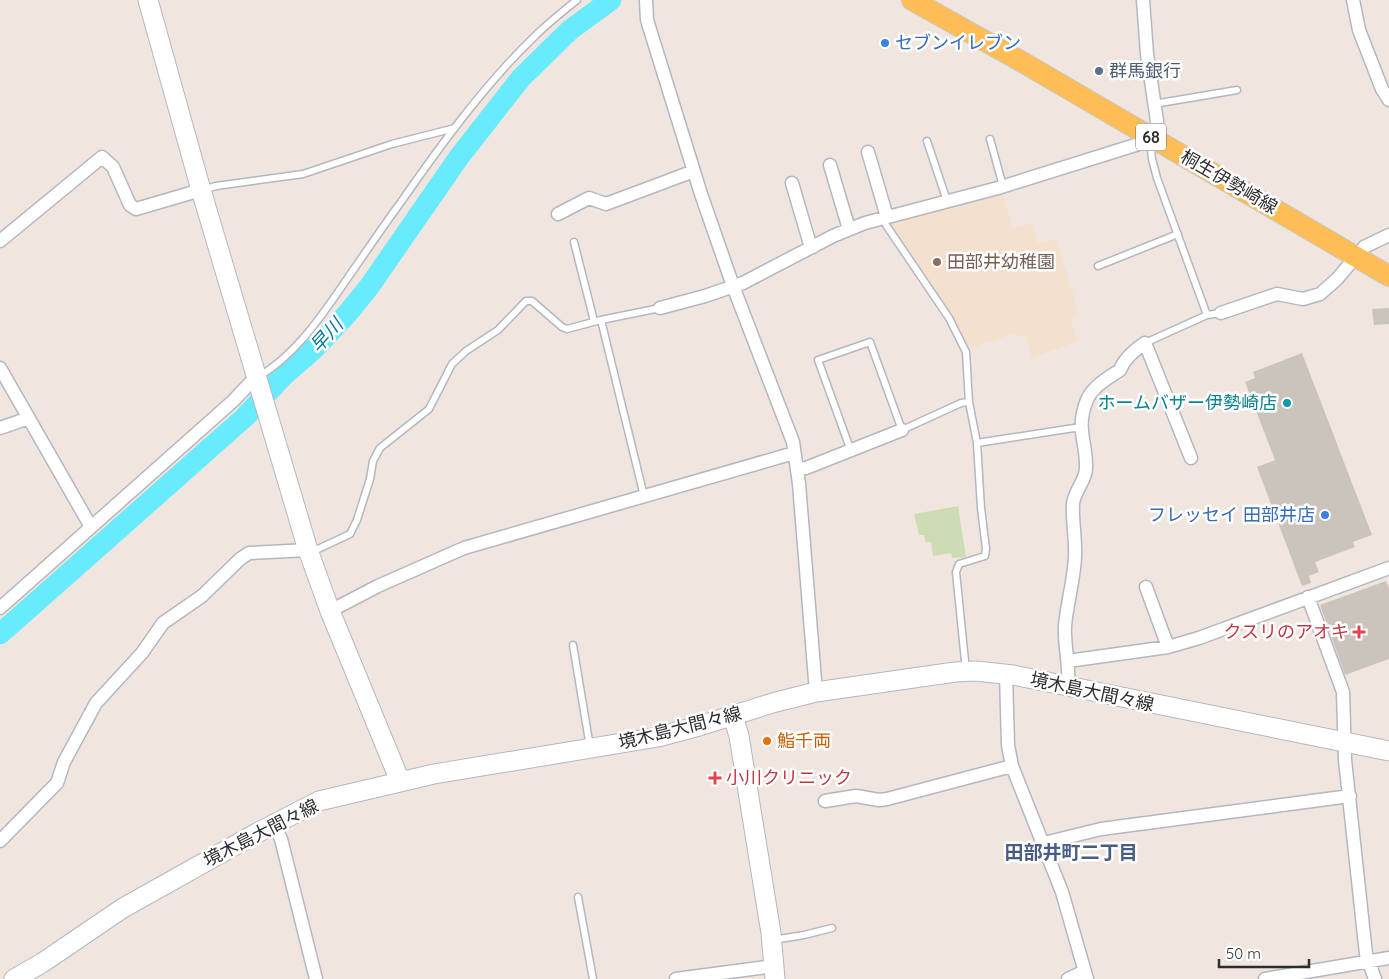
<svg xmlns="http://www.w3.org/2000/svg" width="1389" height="979" font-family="Quicksand,'Noto Sans JP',sans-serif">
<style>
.education{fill:#f3e1cd}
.cemetery{fill:#cedcb4}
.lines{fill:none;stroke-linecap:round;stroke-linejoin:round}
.river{stroke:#68ebfc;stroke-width:21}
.building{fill:#cbc4bd}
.lane-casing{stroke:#b3b7c2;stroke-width:9}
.street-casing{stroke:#b3b7c2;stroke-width:15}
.secondary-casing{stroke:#b3b7c2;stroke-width:21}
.primary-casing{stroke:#c8c8c8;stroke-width:22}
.lane{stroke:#fff;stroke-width:6}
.street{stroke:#fff;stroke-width:12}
.secondary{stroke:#fff;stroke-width:19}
.primary{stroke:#ffbd55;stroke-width:20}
.shop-dot{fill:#3f7fe0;stroke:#fff;stroke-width:2}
.service-dot{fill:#5c6f8a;stroke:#fff;stroke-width:2}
.education-dot{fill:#8d6e63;stroke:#fff;stroke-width:2}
.culture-dot{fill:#0f9aa8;stroke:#fff;stroke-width:2}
.health-dot{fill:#e0444e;stroke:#fff;stroke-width:2}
.food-dot{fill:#e8710a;stroke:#fff;stroke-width:2}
.labels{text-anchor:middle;stroke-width:5;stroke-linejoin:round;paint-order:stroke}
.shield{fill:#fff;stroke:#6c6c6c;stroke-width:1}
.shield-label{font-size:16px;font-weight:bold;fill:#2d2d2d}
.shop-label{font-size:18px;fill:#366cbe;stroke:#fff;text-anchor:start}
.service-label{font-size:18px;fill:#4e5e75;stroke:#fff;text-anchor:start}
.street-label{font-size:18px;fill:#2d2d2d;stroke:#fff}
.education-label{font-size:18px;fill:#785e54;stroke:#fff;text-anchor:start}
.culture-label{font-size:18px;fill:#0d838f;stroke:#fff;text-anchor:end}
.health-label{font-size:18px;fill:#be3a42;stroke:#fff;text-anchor:end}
.food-label{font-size:18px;fill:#c56008;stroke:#fff;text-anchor:start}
.water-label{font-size:19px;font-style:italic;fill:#037b97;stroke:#fff}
.neighbourhood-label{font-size:19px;font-weight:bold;fill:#485c84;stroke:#fff}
</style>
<rect width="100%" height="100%" fill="#f0e6df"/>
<path class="education" d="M1002 191 1013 228 1032 223 1038 243 1056 239 1079 313 1070 318 1078 341 1032 358 1025 335 1017 337 1015 333 968 349 952 316 889 223Z"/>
<path class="cemetery" d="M958 506 966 557 952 558 951 553 933 556 931 542 926 543 924 535H919L914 514Z"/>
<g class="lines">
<path class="river" d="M0 634 245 417 283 376 315 348 347 314 369 287 459 157 521 78 570 30 611 0"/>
</g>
<path class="building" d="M1389 308V324L1374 325 1372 309Z
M1302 353 1372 535 1353 542 1355 547 1315 562 1319 572 1309 576 1311 583 1302 586 1257 467 1275 460 1245 382 1255 378 1253 372Z
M1386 581 1389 588V659L1345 675 1320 605Z"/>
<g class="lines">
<defs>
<path id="lane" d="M1154 104 1237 90
M990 139 1003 186
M1150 140 1152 159 1157 178 1207 315
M927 141 947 201
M202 190 216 186 303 174 392 144 455 128
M884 218 886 225 949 318 966 352 969 402 977 443 981 508 986 549 985 556 959 564 956 572 966 671
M574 242 594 321
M1098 266 1178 234
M601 320 644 496
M1145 343 1207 315 1221 313
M258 377C292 357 316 324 338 292 359 262 379 232 401 202 440 146 485 84 534 37 547 24 562 12 577 0
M977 443 1074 428 1081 429
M851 451 818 360 870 342 902 430 961 403 969 402
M309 550 318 549 350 534 357 520 370 479 373 461 380 448 429 409 452 364 466 351 498 330 526 301H532L562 327 567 329 601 320 660 308
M573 645 590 747
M578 897 593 979
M773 940 804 935 832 928"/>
<path id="street" d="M646 0 647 20 701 194 733 286 793 442 799 484 816 692
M1353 0 1359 30 1382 89 1389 100
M868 152 887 217
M830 165 849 229
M792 183 809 241 813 247
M558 214 589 198 606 204 694 171
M0 241 102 157 113 167 130 205 136 209 201 190
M660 308 705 296 743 283 833 236 865 223 998 188 1145 142 1156 130 1157 121 1147 54 1143 0
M1221 313 1277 294 1303 299 1320 294 1337 279 1364 247 1389 235
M0 368 91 527
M0 428 29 418
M798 469 806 468 902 430
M1146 587 1168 647
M1308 597 1343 692 1345 760 1366 954 1375 979
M0 608 233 401 251 382 258 378
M330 611 378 586 464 548 794 453
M1068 661 1168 647 1199 638 1389 568
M1006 674 1008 745 1012 766 1062 892 1087 979
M1068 687C1070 666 1064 646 1065 626 1067 603 1074 580 1075 557 1076 539 1072 521 1073 504 1074 491 1086 481 1086 468 1087 442 1075 429 1087 400 1093 386 1108 378 1120 370 1124 359 1136 349 1145 343L1191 458
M825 801 856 796 879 800 887 799 1012 766
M274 825 281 839 316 979
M0 841 57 783 64 762 96 703 142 653 163 623 202 596 240 559 249 553 308 550
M1044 843 1101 829 1350 796
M676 979 774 966
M1068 979 1085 971
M1265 979 1389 958"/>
<path id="secondary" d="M148 0 201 190 308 550 330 611 400 781
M733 716 739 736 771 933 775 979
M14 979 42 963 123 908 257 833 319 801 434 774 658 737 699 726 776 702 816 692 955 672 976 671 1013 675 1389 751"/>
<path id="primary" d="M912 0 1024 63 1389 276"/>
</defs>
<use href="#lane" class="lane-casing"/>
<use href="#street" class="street-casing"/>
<use href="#secondary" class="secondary-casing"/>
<use href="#primary" class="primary-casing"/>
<use href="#lane" class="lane"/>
<use href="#street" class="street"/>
<use href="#secondary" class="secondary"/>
<use href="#primary" class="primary"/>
</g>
<g class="shop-dot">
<circle cx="885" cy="43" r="5"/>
<circle cx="1325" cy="515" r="5"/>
</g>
<circle class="service-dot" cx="1099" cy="71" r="5"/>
<circle class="education-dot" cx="937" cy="262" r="5"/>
<circle class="culture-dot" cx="1287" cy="403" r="5"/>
<g class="health-dot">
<path d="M1356.5 624.5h5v5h5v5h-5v5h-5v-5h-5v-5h5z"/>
<path d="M712.5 770.5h5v5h5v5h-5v5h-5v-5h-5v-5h5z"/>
</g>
<circle class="food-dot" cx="767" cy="741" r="5"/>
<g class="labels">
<rect class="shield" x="1136" y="123.5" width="30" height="27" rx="4"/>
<g class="shield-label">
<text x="1151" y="143">68</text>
</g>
<g class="shop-label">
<text x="895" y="49">セブンイレブン</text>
<text x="1315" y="521" text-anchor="end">フレッセイ 田部井店</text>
</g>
<g class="service-label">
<text x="1109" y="77">群馬銀行</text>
</g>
<g class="street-label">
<text transform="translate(1229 182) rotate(30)" y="6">桐生伊勢崎線</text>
<text transform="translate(1092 692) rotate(12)" y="6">境木島大間々線</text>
<text transform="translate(680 728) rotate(-14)" y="6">境木島大間々線</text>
<text transform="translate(261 833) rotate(-27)" y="6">境木島大間々線</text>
</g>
<g class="education-label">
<text x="947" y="268">田部井幼稚園</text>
</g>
<g class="culture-label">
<text x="1277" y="409">ホームバザー伊勢崎店</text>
</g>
<g class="health-label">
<text x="1349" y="638">クスリのアオキ</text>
<text x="726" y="784" text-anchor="start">小川クリニック</text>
</g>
<g class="food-label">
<text x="777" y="747">鮨千両</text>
</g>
<g class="water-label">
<text transform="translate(326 335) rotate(-48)" y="7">早川</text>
</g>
<g class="neighbourhood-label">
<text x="1071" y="859">田部井町二丁目</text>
</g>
</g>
<path d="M1219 959v8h90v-8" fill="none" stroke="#2d2d2d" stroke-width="2.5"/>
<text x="1226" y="959" font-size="15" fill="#2d2d2d" stroke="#ffffff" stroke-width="4" paint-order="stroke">50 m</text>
</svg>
